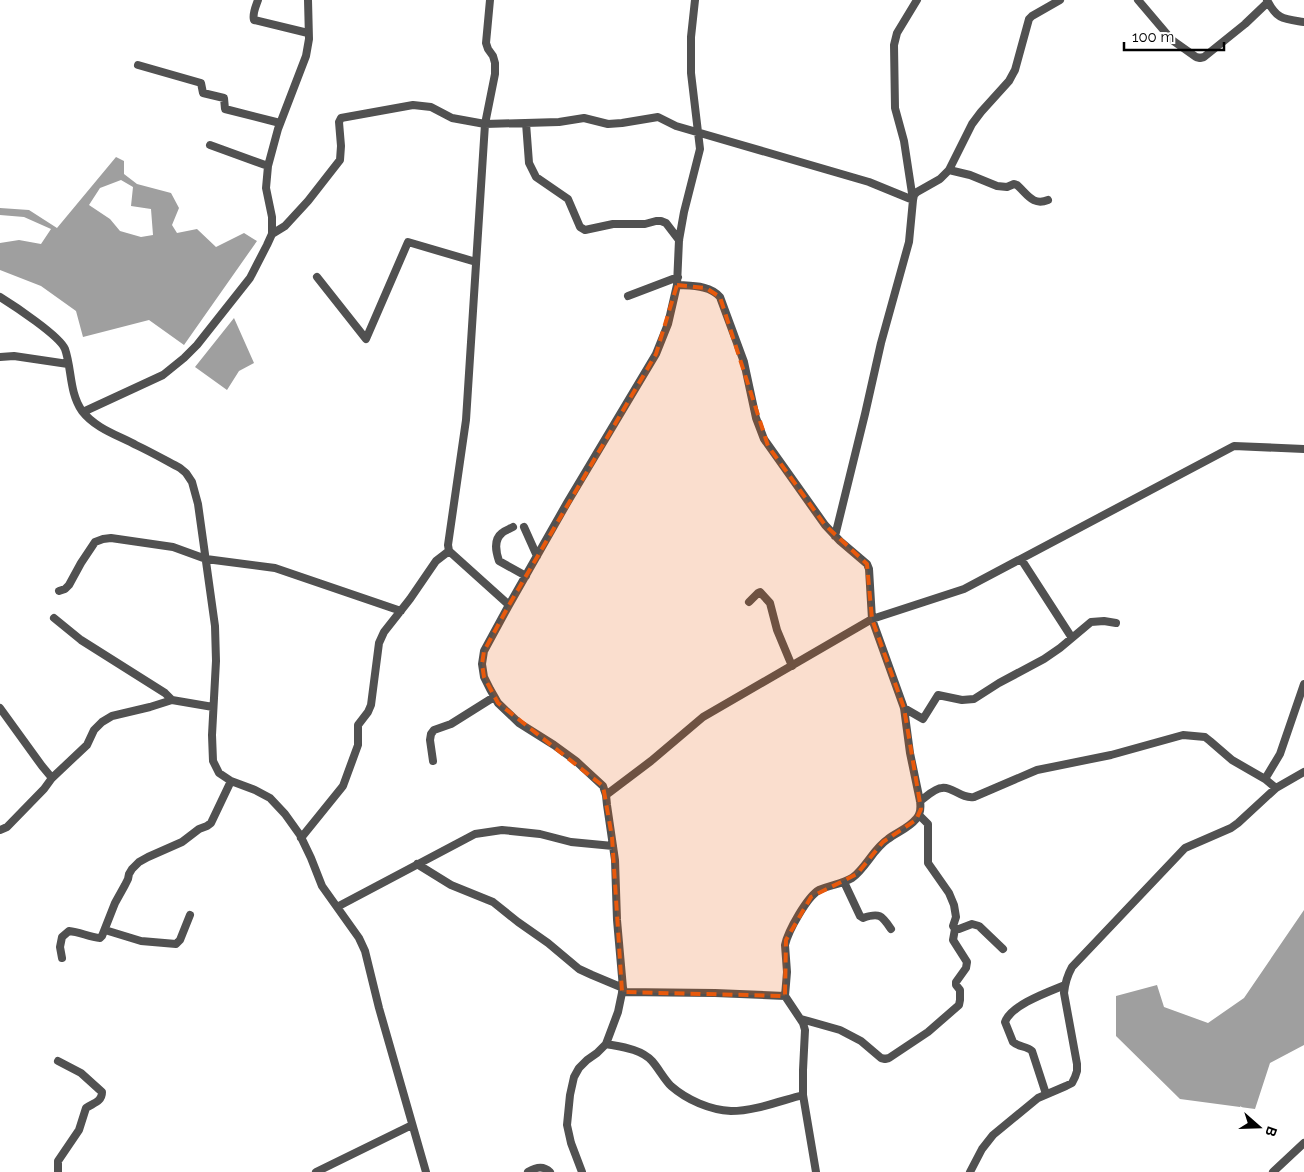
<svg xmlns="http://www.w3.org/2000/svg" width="1304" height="1172" font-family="Raleway,sans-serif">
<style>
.water{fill:#9f9f9f;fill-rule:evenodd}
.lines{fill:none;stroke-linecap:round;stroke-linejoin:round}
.minor{stroke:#515151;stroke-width:8}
.marked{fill:#e8590c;fill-opacity:0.2;stroke:#e8590c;stroke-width:4;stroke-dasharray:10 6;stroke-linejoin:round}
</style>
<rect width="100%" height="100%" fill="#fff"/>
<path class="water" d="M116 157 124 161V174L137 184 171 193 179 208 172 225 177 233 197 229 216 247 244 233 257 241 184 345 149 320 83 337 76 311 41 286 0 270V243L19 240 41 244 51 229 24 217 0 215V208L29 210 57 228ZM121 180 133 187 131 206 151 209 153 235 141 237 120 231 110 219 89 205 100 188Z
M234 318 254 363 239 371 227 390 195 367Z
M1304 910V1045L1270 1063 1255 1109 1180 1099 1116 1036V996L1157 985 1164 1007 1208 1023 1244 998Z"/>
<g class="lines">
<path class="minor" d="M258 0C256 6 252 14 254 20L308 33
M490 0 486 43 488 49 493 56 495 63V74L485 124 466 420 448 545 449 551 509 605
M1138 0 1172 40 1196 57 1200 58 1204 57 1245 24 1268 2
M1267 0C1277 20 1284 19 1304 22
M138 65 201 83 203 93 224 98 225 109 280 123
M526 123 529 163 536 177 568 199 580 227 585 230 613 224H645L656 221H661L666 223 679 240
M210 145 268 166
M949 170 970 175 997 186 1007 187 1014 184 1017 185C1028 195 1033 206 1048 200
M272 234 285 226 308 201 340 160 341 146 339 122 341 118 413 105 431 107 452 118 485 124 559 122 584 118 608 124 622 123 658 117 676 126 869 182 913 200 904 141 895 108 894 45 897 33 917 0
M317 277 366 339 408 242 476 262
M677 285C692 286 710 285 720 297L744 362 756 418 764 439 825 525 840 541 867 564 869 569 872 619 904 708 910 753 920 801C921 808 921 814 916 819 909 828 897 832 888 839 873 849 866 868 852 878 842 884 830 885 819 890 807 897 788 931 785 945L787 972 785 996 803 1023 805 1030 803 1070V1095L816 1172
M628 296 678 277
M0 297C13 305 60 336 65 349 72 369 69 392 82 411 95 428 117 435 136 445 151 452 165 460 180 468L186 473 192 482 198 504 215 626 216 661 212 735 213 761 219 773 231 781 255 790 270 798 285 814 300 835 311 858 322 886 359 938 365 951 379 1008 426 1172
M0 357 14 356 68 364
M83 412 163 375 184 358 197 345 250 278 267 245 272 234V217L266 188 268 166 278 129 306 56 309 39 308 0
M513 527C510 529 505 530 502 533 493 540 496 552 499 561L526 576
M524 527 537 556
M835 536 865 414 881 343 909 242 913 200 914 195 917 192 940 179 949 170 972 124 981 112 1009 81 1015 70 1029 19 1032 16 1060 0
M1021 559 1072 638
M59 591 65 589 69 585 81 563 95 542 103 539 111 538 173 547 206 559 275 568 401 611
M749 602 758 593 760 592 770 603 777 630 792 666
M54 618 81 640 165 693 172 700
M0 708 42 766 52 778
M904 708 923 719 938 695 962 700 974 699 999 683 1044 659 1060 648 1091 622 1104 621 1116 623
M433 761 430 740 431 734 434 730 451 724 494 697
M1265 779 1280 754 1304 684
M606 795 651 761 703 717 872 619 964 589 1234 446 1304 449
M920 801C926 797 935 788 942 788 952 786 961 799 974 797L1037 770 1111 755 1183 735 1205 737 1210 741 1232 760 1265 779 1276 788
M919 815 928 824V863L949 893 954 905 956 917 953 926 955 929H959L972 924 979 926 1003 949
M0 830 7 827 44 789 52 778 87 745 94 730 102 722 112 716 150 707 172 700 213 707
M301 838 343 786 358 745V725L368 712 371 705 379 643 384 632 410 599 436 561 449 551
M417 864 451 885 493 902 518 922 548 943 579 969 592 975 623 988
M844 882 860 916 863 918C880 912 882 916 891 929
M337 907 475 834 502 830 540 834 571 842 613 846
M105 930 141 941 176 944 180 940 190 915
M62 958 60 947 62 937 69 931C80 932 89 937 100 938L102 936 115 903 125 885 128 879 129 874 132 869 139 862 148 857 182 842 199 829 207 826 211 823 231 781
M622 992 715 993 785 996
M801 1019 840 1030 861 1041 881 1058 885 1059 889 1058 928 1032 959 1005 960 1000V990L956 985V982L966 968 967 962 953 940 955 929
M606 1044C622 1047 641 1049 652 1061 659 1069 664 1079 671 1086 687 1100 710 1110 731 1111 754 1111 780 1101 803 1095
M1046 1094 1032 1051C1027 1046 1018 1047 1013 1042L1005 1022C1011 1005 1048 992 1065 985
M58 1172V1161L79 1130 86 1108C93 1103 102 1102 102 1092L81 1073 58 1061
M316 1172 412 1125
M528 1172C536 1167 543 1165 550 1172
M582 1172 571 1143 567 1125 570 1095 574 1077 579 1068 587 1060 597 1053 606 1044 618 1012 623 988 617 920 615 860 607 805 606 795 603 786 576 761 554 745 519 723 498 703 490 689 484 677 482 664 484 651 509 605 567 503 656 354 668 324 677 285 679 240 684 212 700 149 691 73V37L695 0
M970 1172 982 1149 993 1135 1038 1098 1066 1086 1072 1083 1075 1077 1077 1071V1064L1064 993C1065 983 1067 976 1072 967L1185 848 1231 828 1238 823 1276 788 1304 772
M1273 1172 1304 1143"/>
</g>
<path class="marked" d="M677 285 706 288 720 297 768 446 825 525 867 564 872 619 904 708 921 809 916 820 883 842 857 874 811 897 786 940 785 996 622 992 612 837 603 786 498 703 484 677 482 664 484 651 509 605 656 354Z"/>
<g transform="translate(1259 1127) rotate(110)" stroke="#ffffff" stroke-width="4" paint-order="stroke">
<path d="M0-4L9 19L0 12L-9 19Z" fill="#000000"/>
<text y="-8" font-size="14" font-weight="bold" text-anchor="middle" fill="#000000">B</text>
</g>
<path d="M1124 42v8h100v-8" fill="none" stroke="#000000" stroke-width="2.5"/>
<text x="1132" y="42" font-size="15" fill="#000000" stroke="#ffffff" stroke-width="4" paint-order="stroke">100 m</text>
</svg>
